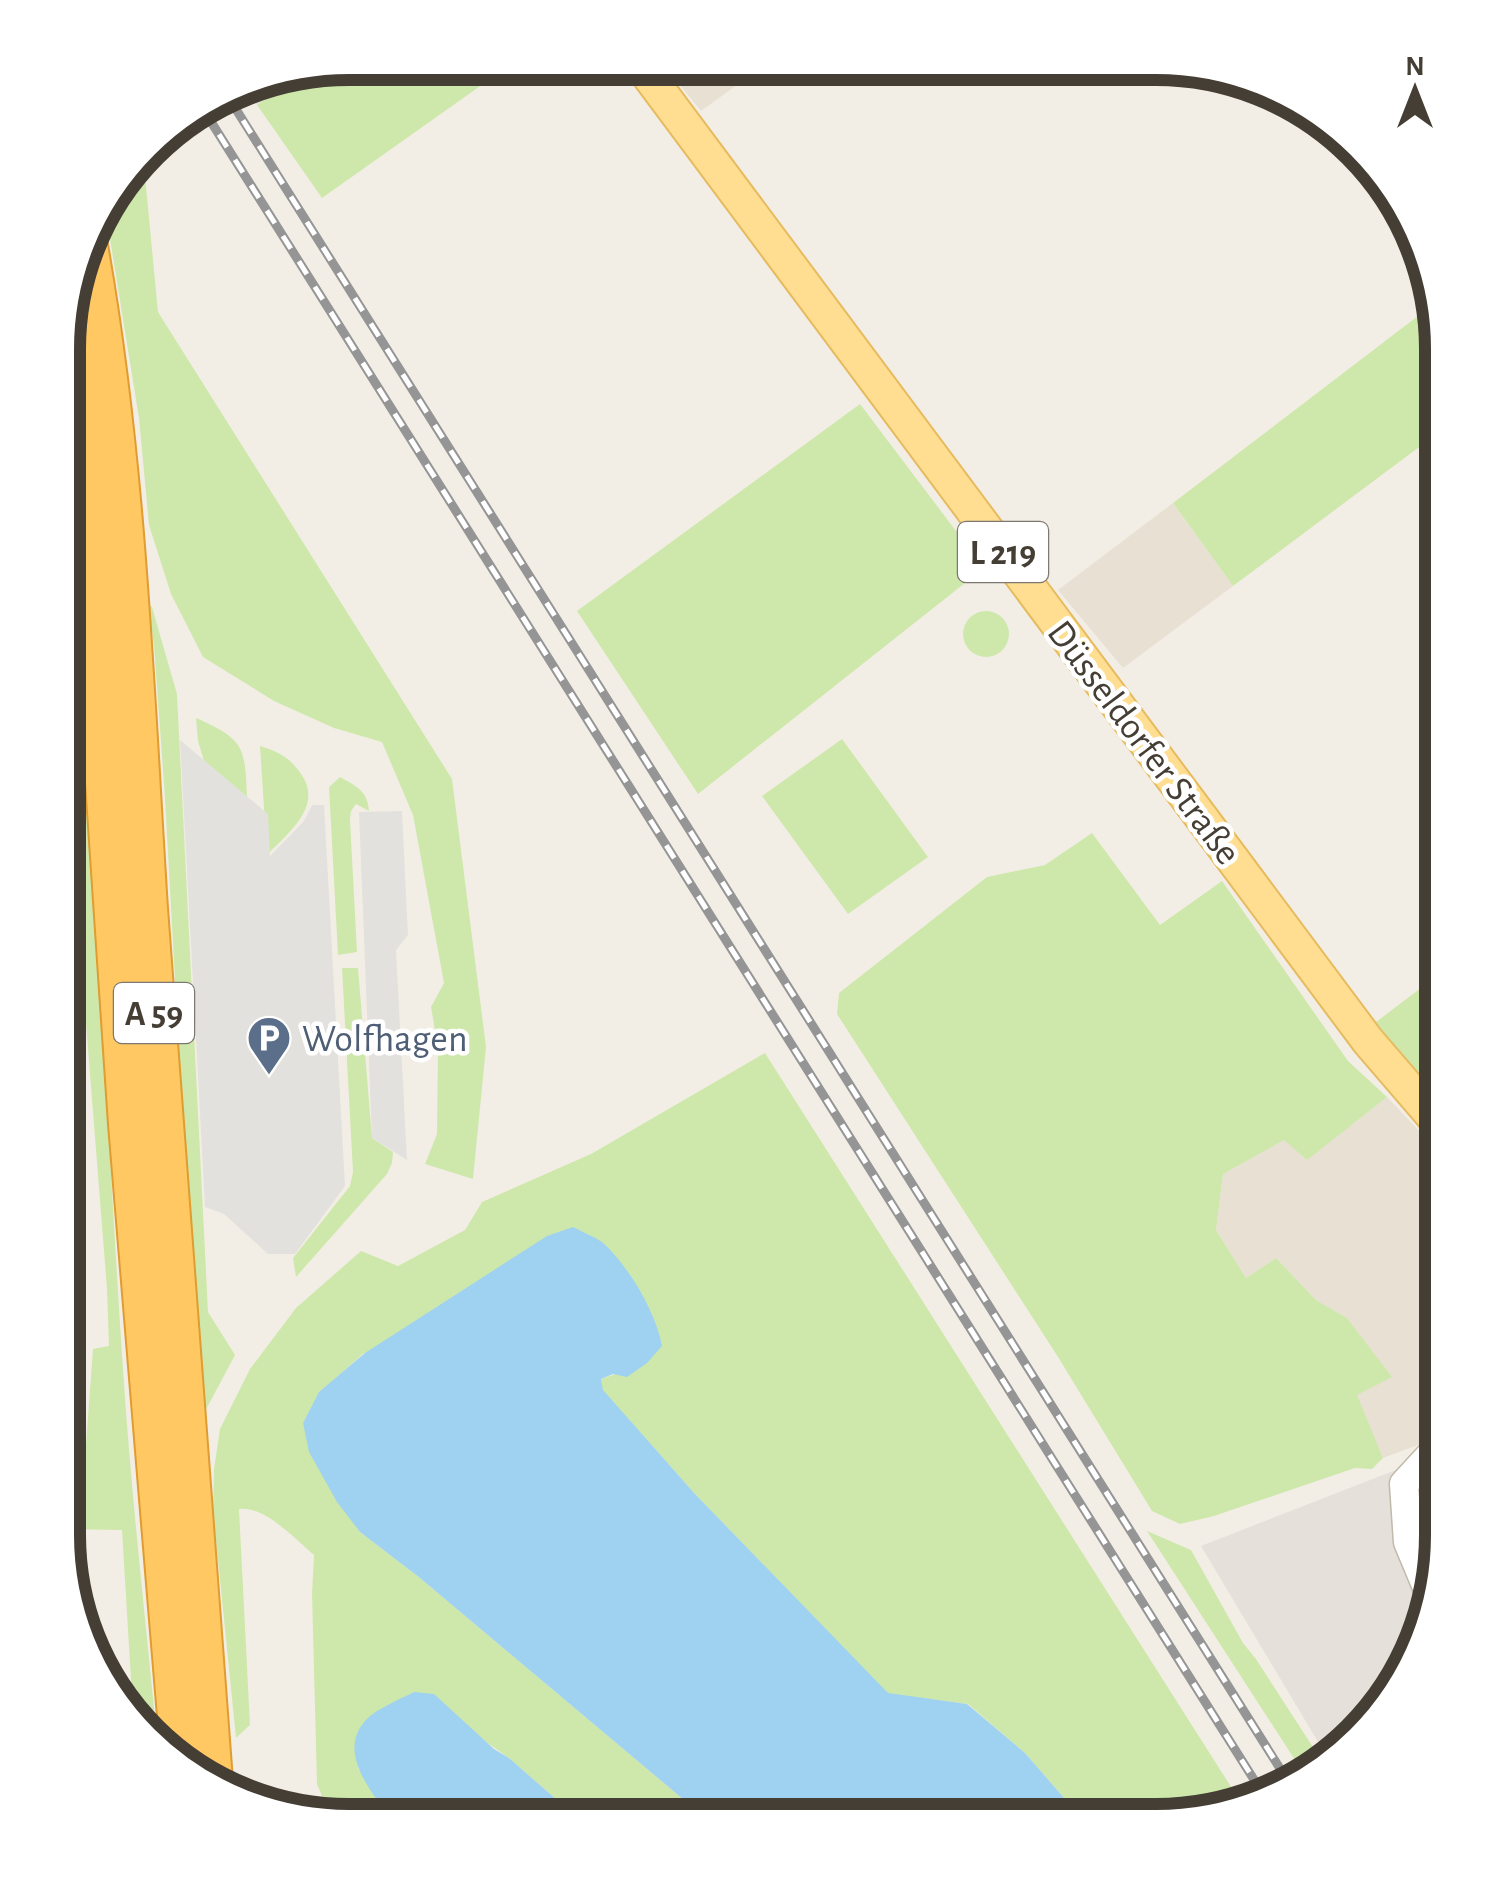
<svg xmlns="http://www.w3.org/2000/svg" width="1505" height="1884" font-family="'Alegreya Sans',sans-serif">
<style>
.residential{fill:#e7e0d3}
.industrial{fill:#e5e0da}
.green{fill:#cee8ac}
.parking{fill:#e3e1dd}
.water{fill:#9fd1f1}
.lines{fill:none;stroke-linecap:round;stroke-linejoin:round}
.minor-casing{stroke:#c1b9aa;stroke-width:31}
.major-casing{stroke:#e6bb60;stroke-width:36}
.highway-casing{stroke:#e09c31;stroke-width:44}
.minor{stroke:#fff;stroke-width:28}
.major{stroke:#ffde91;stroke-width:32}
.highway{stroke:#ffc863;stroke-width:40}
.rail-casing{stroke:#959595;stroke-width:9}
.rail{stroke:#fff;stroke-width:5;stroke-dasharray:15;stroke-linecap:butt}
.labels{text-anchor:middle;stroke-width:9;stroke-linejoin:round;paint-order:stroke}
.shield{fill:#fff;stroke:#7d7871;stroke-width:2.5}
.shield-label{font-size:35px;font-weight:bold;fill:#453e34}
.street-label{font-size:38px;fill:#453e34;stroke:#fff}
.service-label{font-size:38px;fill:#4e5e75;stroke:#fff;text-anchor:start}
.rim{fill:none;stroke:#453e34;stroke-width:12}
</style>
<rect width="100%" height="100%" fill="#f3eee5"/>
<path class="residential" d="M662 63 766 64 701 111Z
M1173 503 1233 586 1123 668 1058 590Z
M1387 1097 1442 1155V1436L1383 1458 1356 1395 1391 1377 1347 1318 1316 1300 1276 1258 1246 1278 1216 1230 1223 1174 1284 1139 1307 1159Z"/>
<path class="industrial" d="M308 69 257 105 244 85 256 78Z
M1442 1452V1554L1395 1694 1327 1757 1201 1546Z"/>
<path class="green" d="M349 63H513L322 198 257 105 308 69Z
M143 155 158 312 452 779 486 1047 473 1179 425 1164 437 1134 438 1048 431 1007 444 983 413 815 382 742 334 728 274 701 203 657 171 594 149 525 139 418 104 202Z
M1431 306 1442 348V430L1233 586 1173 503Z
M860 404 984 568 698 794 577 611Z
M65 486C94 779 103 1075 123 1369 131 1492 145 1615 157 1738L133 1713 122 1530 63 1529V1489L83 1485 93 1349 109 1346 107 1289 64 745Z
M148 604 152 607 177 694 208 1312 235 1355 202 1417 199 1416 165 798 154 645Z
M963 634a23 23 0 1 1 46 0a23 23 0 1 1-46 0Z
M196 718C244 739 245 746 247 797L204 761 198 741Z
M842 739 928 857 848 914 762 796Z
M260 746C280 752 292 759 303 777 322 808 286 835 267 855Z
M340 777C356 786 368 791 369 811L356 804 351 811 350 820 357 952 338 955 329 787Z
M1092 833 1160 925 1222 881 1348 1061 1387 1097 1307 1160 1284 1140 1223 1174 1216 1230 1246 1278 1276 1258 1316 1300 1347 1318 1392 1377 1357 1395 1383 1458 1372 1469 1355 1468 1214 1516 1180 1524 1152 1511 1058 1357 837 1014 839 993 987 877 1045 865Z
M342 968H358L372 1138 393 1152 392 1163 387 1174 296 1277 293 1258 350 1186 353 1172Z
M1442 972V1092L1433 1098 1376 1022Z
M765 1053 1240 1801 1174 1821H1084L1025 1753 968 1704 888 1694 695 1494 602 1390 601 1379 647 1363 364 1353 319 1393 303 1423 360 1532 420 1578 709 1821H581L509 1758 414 1692 365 1722 358 1768 392 1821 326 1820 329 1813 317 1784 312 1594 314 1555C295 1539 264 1505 239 1509L250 1725 236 1738 213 1510 214 1469 220 1429 250 1369 296 1308 361 1251 398 1266 465 1230 482 1202 591 1154Z
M1147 1531 1191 1550 1243 1643 1256 1659 1322 1761 1306 1777Z"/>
<path class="parking" d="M180 740 268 814 270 856 304 821 312 805H324L345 1186 295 1254H268L224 1214 205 1207Z
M402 811 408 935 396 950 407 1160 372 1138 359 812Z"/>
<path class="water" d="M573 1227C582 1232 593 1236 602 1242 628 1265 656 1312 662 1346L647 1363 627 1377 613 1374 601 1379 603 1390 695 1494 888 1693 967 1704 1025 1753 1084 1821H709L420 1578 360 1532 337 1502 309 1452 303 1423 319 1392 365 1353 547 1236Z
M414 1692 434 1694 494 1749 509 1758 581 1821H392C374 1794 336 1754 365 1721 377 1708 399 1700 414 1692Z"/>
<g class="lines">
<defs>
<path id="minor" d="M1429 1592 1408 1542 1404 1484 1438 1447 1442 1446"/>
<path id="major" d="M639 63 1368 1041 1442 1127"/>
<path id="highway" d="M87 246C126 465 133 688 147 909 166 1199 188 1490 212 1781
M65 311 85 469 129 1124 182 1764"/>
</defs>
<use href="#minor" class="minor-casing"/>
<use href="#major" class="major-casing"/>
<use href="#highway" class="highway-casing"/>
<use href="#minor" class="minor"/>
<use href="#major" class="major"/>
<use href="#highway" class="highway"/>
<defs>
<path id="rail" d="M227 95 1291 1786
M203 109 1263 1794"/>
</defs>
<use href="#rail" class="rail-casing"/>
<use href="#rail" class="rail"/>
</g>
<defs>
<symbol id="parking-pin" viewBox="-11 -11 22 30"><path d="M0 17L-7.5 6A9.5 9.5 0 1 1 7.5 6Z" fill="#5c6f8a" stroke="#fff"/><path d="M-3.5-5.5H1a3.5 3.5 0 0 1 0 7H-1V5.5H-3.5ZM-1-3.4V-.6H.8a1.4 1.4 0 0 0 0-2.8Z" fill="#fff"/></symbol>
</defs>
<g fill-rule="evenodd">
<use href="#parking-pin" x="244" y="1013" width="50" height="68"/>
</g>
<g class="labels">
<g class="shield">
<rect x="958" y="522" width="90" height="60" rx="8"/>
<rect x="114" y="983" width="80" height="60" rx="8"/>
</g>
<g class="shield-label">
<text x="1003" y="564">L 219</text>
<text x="154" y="1025">A 59</text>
</g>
<g class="street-label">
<text transform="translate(1145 742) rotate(53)" y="13">Düsseldorfer Straße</text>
</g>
<g class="service-label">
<text x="302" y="1051">Wolfhagen</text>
</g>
</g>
<path d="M0 0H1505V1884H0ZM349 80H1156A269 269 0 0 1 1425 349V1535A269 269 0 0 1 1156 1804H349A269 269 0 0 1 80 1535V349A269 269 0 0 1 349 80Z" fill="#fff" fill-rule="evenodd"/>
<path class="rim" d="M349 80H1156A269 269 0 0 1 1425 349V1535A269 269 0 0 1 1156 1804H349A269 269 0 0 1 80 1535V349A269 269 0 0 1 349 80Z"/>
<g transform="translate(1415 90)" stroke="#ffffff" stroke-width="8" paint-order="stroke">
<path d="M0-8L18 38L0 25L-18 38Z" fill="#453e34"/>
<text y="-15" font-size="28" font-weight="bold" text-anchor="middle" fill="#453e34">N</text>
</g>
</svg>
